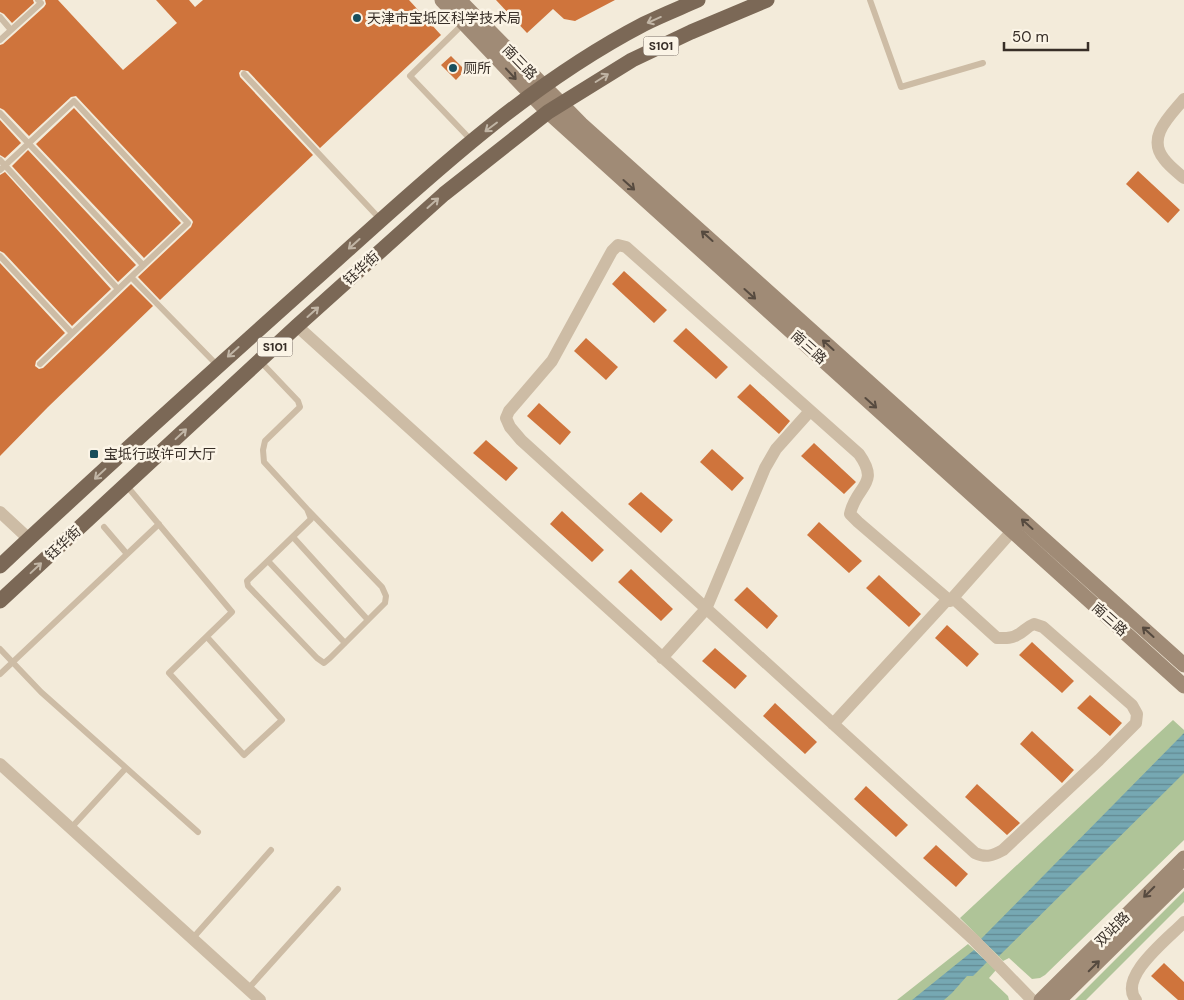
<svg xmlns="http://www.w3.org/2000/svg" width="1184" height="1000" font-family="'DM Sans','Noto Sans SC',sans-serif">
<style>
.green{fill:#afc498}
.water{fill:url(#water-rules)}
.building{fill:#cf743c}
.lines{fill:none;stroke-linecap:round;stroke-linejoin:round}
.lane{stroke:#cdbca5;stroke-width:6}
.street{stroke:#cdbca5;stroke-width:12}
.secondary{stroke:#a08b76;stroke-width:15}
.primary{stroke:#7b6856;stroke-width:15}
.oneway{stroke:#c1b5a5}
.oneway2{stroke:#564a3f}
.poi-dot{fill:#194e5c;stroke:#fbf4e6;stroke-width:2}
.labels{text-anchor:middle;stroke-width:5;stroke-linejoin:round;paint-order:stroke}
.shield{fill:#fbf4e6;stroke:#726960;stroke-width:1}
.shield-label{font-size:12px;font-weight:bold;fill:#372e27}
.poi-label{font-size:14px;fill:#372e27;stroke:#fbf4e6;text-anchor:start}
.street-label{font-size:14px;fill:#372e27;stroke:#fbf4e6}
</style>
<defs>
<pattern id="water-rules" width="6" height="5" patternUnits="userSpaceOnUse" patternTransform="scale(1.25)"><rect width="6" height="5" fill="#76a8b3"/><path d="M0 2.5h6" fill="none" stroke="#628992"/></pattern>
</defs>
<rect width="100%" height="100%" fill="#f3ebda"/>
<path class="green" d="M1173 720 1184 730V840L1045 975 1040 978 1032 979 1009 958 1003 961 960 918Z
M1184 891V902L1086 1000H1075Z
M968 944 996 970 989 978 1008 996 1009 1000H897Z"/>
<path class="water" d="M1184 733V773L999 956 981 939Z
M974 950 987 962 973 976H967L952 993 944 1000H912Z"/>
<path class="building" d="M0 0H33L34 3 12 23 4 14 0 12Z
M45 0H58L123 70 177 23 156 0H189L195 7 203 0H409L441 35 320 148 248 71 241 70 239 73 240 77 313 155 160 300 138 277 191 227 193 222 192 220 76 96 71 97 29 136 4 110 0 108V45L3 44 44 7 46 4Z
M496 0H615L575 21 564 19 553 9 527 33Z
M451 56 465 70 456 80 441 65Z
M74 108 181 223 144 258 36 144Z
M0 120 21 143 5 158 0 155Z
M28 150 136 265 118 282 12 166Z
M1138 171 1180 210 1168 223 1126 184Z
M5 172 111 289 72 326 4 253 0 251V175Z
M0 263 65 333 36 361 35 366 39 369 43 368 131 284 153 306 48 407 0 456Z
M624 271 667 310 654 323 612 284Z
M686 328 728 367 716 379 673 341Z
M586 338 618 367 606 380 574 351Z
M750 384 790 421 779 434 737 397Z
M539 403 571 432 560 445 527 416Z
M486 440 518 468 506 481 473 453Z
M814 443 856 482 844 494 801 456Z
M712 449 744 478 732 491 700 462Z
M641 492 673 520 661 533 628 504Z
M562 511 604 550 592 562 550 524Z
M819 522 862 561 849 573 807 535Z
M631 569 673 609 661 621 618 582Z
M879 575 921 614 909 627 866 588Z
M747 587 778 616 767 629 734 600Z
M947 625 979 654 967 667 935 638Z
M1032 642 1074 681 1062 693 1019 655Z
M715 648 747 676 735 689 702 661Z
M1090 695 1122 723 1110 736 1077 708Z
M775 703 817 742 805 754 763 716Z
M1032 731 1074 770 1062 783 1020 744Z
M977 784 1020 823 1007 835 965 797Z
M866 786 908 825 896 837 854 799Z
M936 845 968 874 956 887 923 858Z
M1164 963 1184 982V1000H1178L1151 976Z"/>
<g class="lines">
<path class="lane" d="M870 0 901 87 983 63
M0 17 11 30
M464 23 410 76 472 141
M0 40 41 3 38 0
M244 74 380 219
M0 113 143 265
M0 160 118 289
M0 170 74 101 188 223 131 277 218 366
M0 256 72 333
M260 361 298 401 300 407 265 441 263 450 264 462 307 509 311 519 247 581 248 586 317 658 324 663 330 658 385 603 386 596 382 587 307 509
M40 364 131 277
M126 485 232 612 169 673 244 755 282 720 207 637
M104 527 127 554
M293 537 368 620
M268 561 345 643
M0 649 41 692 198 832
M0 674 159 524
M71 828 126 768
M192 939 271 850
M248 989 338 889"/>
<path class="street" d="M1184 99C1170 116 1146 137 1164 159 1169 166 1177 172 1184 178
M297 326 973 939 1032 1000
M0 512 29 539
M953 598 997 638C1004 638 1011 639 1017 635 1024 632 1026 627 1034 624L1043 627 1132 705 1137 714 1136 723 1099 760 1003 850C992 856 986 858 975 853L521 440 510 427 506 418 509 411 552 361 612 251 618 245 626 247 859 454C881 485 856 485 850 514L858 522 950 601 1013 530
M662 658 706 609 765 468 776 449 810 411
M833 724 948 599
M0 764 260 1000
M1136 1000C1117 977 1169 938 1184 922"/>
<path class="secondary" d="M442 0 548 112 1184 686
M459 0 581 124 1184 665
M1041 1000 1184 858
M1059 1000 1184 877"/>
<path class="primary" d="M0 566C102 470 207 376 312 282 416 189 519 89 644 24 662 15 680 8 698 0
M0 601 297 326 444 194 548 112 632 60 691 32 767 0"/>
</g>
<defs><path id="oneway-shaft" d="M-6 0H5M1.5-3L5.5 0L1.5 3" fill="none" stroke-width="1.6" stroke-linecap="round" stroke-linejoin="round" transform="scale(1.25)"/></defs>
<g class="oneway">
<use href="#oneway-shaft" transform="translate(654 20) rotate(156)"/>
<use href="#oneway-shaft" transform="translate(602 78) rotate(-32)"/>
<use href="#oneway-shaft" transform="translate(491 127) rotate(143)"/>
<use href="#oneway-shaft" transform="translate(433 203) rotate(-42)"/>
<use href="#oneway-shaft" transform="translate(354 244) rotate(138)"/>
<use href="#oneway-shaft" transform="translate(313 312) rotate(-42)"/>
<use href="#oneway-shaft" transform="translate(233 352) rotate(138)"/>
<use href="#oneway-shaft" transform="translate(181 434) rotate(-43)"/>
<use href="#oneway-shaft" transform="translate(100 474) rotate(137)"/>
<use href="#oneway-shaft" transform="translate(36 568) rotate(-43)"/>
</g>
<g class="oneway2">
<use href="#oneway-shaft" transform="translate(511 74) rotate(47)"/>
<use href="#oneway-shaft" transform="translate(629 185) rotate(42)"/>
<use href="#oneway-shaft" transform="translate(707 236) rotate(-138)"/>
<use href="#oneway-shaft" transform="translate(750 294) rotate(42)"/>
<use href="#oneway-shaft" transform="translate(828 345) rotate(-138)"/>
<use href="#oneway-shaft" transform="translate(871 403) rotate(42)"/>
<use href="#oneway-shaft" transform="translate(1027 524) rotate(-138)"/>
<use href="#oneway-shaft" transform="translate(1148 632) rotate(-138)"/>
<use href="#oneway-shaft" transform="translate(1149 892) rotate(135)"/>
<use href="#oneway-shaft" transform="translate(1094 966) rotate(-45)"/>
</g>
<g class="poi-dot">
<circle cx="357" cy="18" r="5"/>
<circle cx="453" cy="68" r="5"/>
<rect x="89" y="449" width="10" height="10" rx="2.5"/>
</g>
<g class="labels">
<g class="shield">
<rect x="643.5" y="36.5" width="35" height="19" rx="4"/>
<rect x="257.5" y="337.5" width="35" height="19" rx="4"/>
</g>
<g class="shield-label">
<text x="661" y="50">S101</text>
<text x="275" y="351">S101</text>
</g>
<g class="poi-label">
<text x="367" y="23">天津市宝坻区科学技术局</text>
<text x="463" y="73">厕所</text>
<text x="104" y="459">宝坻行政许可大厅</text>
</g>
<g class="street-label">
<text transform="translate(520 62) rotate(46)" y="5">南三路</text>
<text transform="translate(361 268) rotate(-42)" y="5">钰华街</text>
<text transform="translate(809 347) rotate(42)" y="5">南三路</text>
<text transform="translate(63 543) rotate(-43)" y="5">钰华街</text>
<text transform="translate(1110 619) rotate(42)" y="5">南三路</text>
<text transform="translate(1112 929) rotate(-45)" y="5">双站路</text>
</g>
</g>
<path d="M1004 42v8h84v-8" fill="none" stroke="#372e27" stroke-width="2.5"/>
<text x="1012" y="42" font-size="15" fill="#372e27" stroke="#fbf4e6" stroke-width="4" paint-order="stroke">50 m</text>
</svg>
